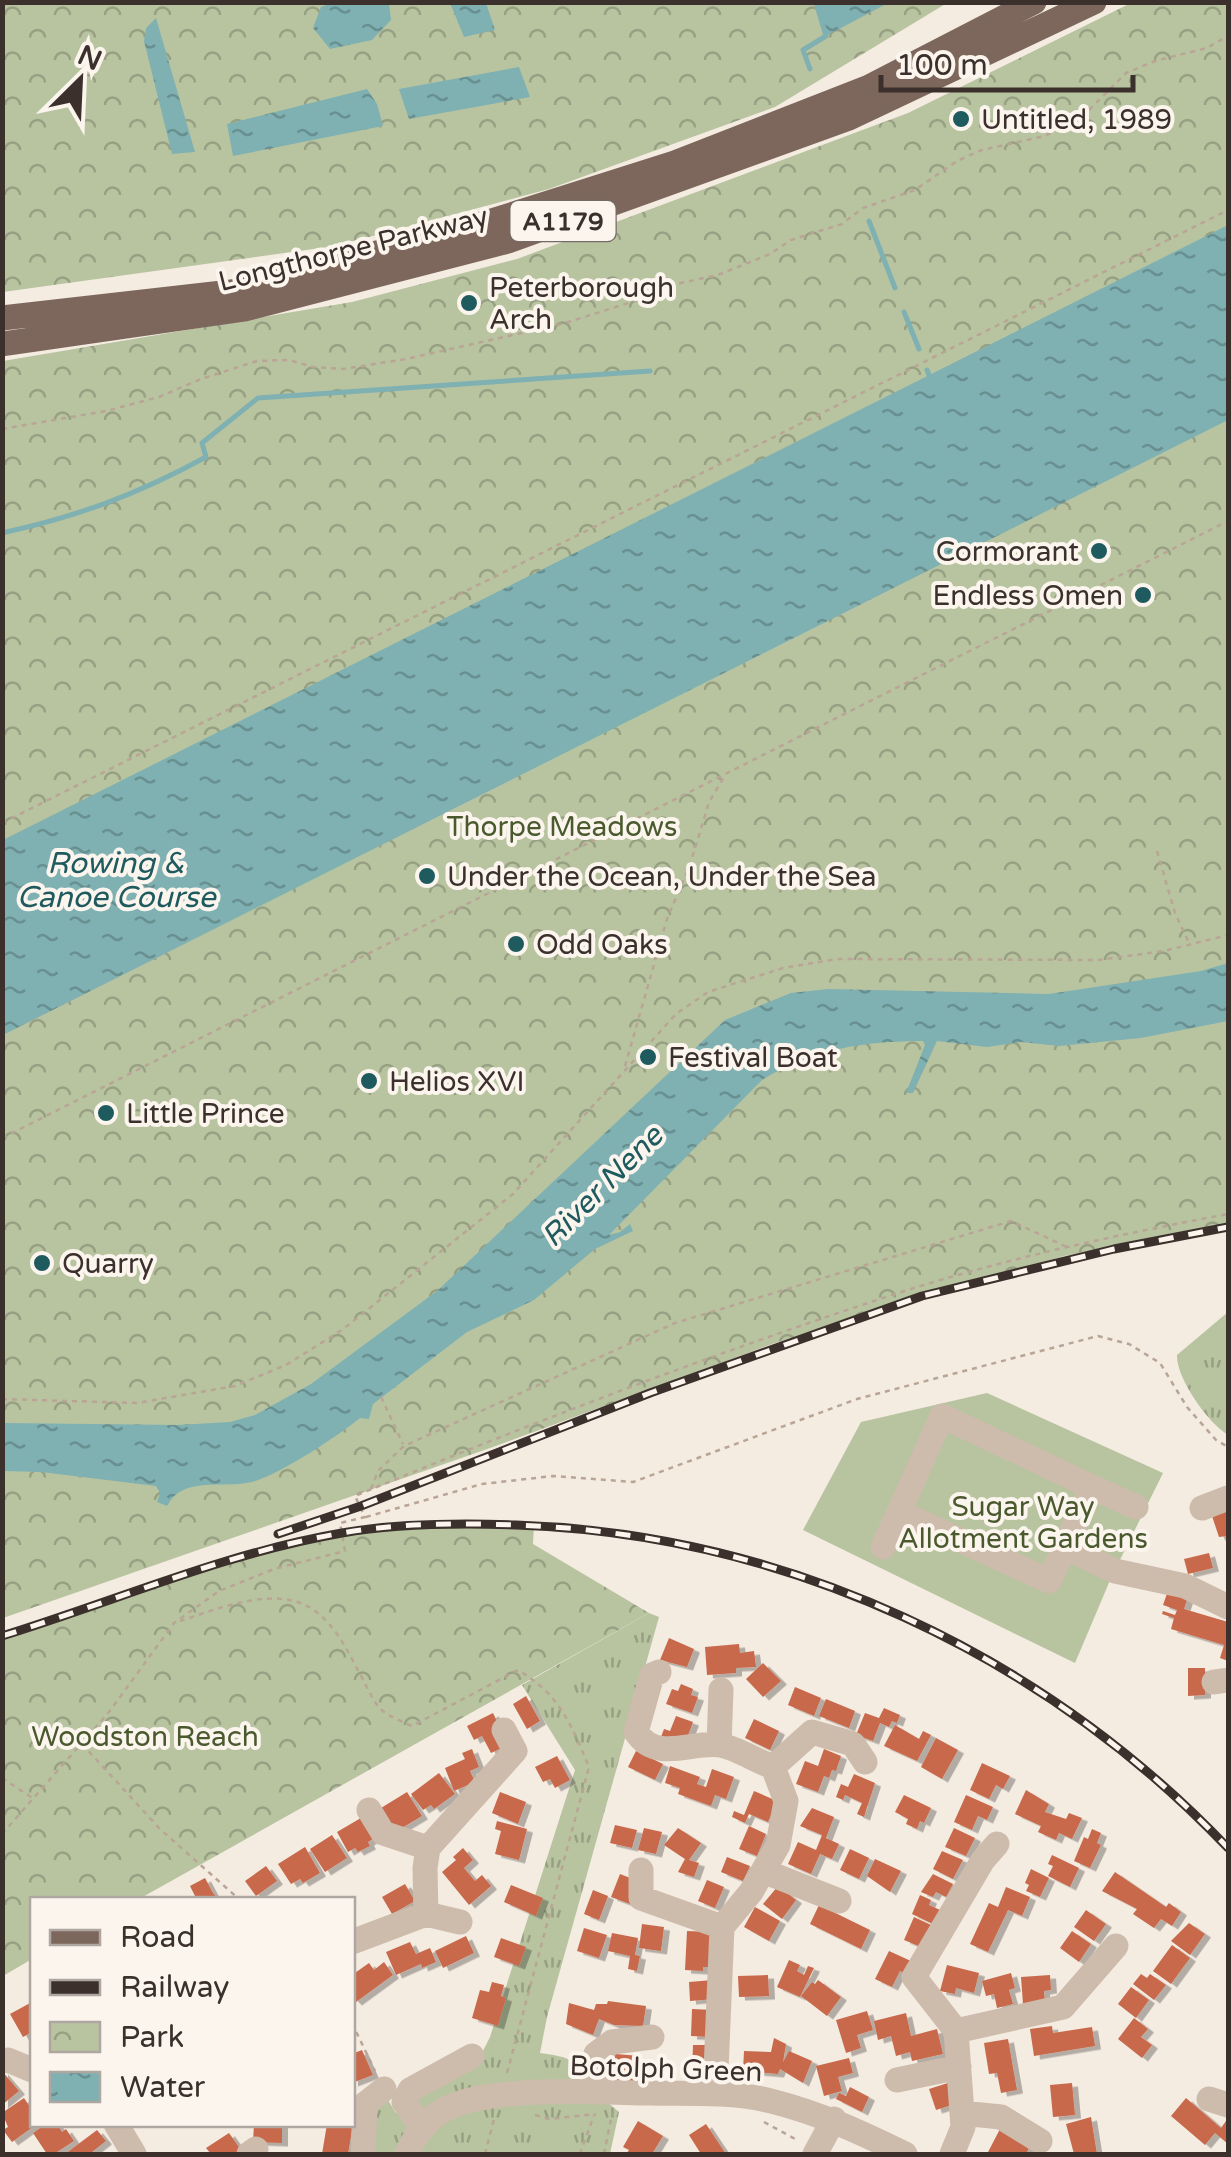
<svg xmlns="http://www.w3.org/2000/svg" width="1231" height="2157" font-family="'Varela Round',sans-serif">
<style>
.grass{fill:url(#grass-tufts)}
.park{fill:url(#park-crowns)}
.garden{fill:#b8c4a0}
.water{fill:url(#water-ripples)}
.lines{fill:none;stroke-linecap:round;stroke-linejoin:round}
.stream{stroke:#7fb0b2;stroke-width:5}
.building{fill:#c8694b;filter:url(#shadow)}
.path{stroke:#b9a596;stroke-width:2.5;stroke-dasharray:5 5;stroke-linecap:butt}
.minor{stroke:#cdbbac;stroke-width:25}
.major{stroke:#7d675c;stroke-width:25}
.rail-casing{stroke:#3b302b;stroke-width:9}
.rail{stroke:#fbf5ee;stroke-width:5;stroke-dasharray:15;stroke-linecap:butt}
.poi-dot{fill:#1f5a5e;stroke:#fbf5ee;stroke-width:4}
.labels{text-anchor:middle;stroke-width:8;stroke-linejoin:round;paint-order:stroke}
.shield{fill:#fbf5ee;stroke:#756b66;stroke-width:2.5}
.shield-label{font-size:25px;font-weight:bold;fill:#3b302b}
.poi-label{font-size:28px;fill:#3b302b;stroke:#fbf5ee;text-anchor:start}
.street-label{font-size:28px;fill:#3b302b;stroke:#fbf5ee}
.park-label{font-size:28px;fill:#4a5a2e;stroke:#fbf5ee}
.water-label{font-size:30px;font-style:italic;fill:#1f5a5e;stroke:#fbf5ee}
</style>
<defs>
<pattern id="grass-tufts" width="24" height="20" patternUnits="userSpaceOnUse" patternTransform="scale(2.5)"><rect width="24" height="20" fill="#b8c4a0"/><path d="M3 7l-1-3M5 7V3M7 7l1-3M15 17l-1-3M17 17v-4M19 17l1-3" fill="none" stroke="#97a083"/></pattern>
<pattern id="park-crowns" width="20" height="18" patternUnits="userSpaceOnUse" patternTransform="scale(2.5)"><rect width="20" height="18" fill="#b8c4a0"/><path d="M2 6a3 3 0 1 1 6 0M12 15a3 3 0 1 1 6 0" fill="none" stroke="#97a083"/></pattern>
<pattern id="water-ripples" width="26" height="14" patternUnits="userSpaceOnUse" patternTransform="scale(2.5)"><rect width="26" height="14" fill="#7fb0b2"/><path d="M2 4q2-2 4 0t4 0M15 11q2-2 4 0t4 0" fill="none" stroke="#699091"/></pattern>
<filter id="shadow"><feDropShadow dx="6" dy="3.5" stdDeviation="0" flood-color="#0004"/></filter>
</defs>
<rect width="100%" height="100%" fill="#f4ebe1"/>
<path class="grass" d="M1228 1312V1435C1208 1423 1176 1378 1177 1355Z
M649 1613 659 1617 547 2017 540 2053C576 2058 584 2061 579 2100L606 2101 619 2112 610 2154H369L374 2103 388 2100 396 2113 432 2080 477 2063 490 2037 575 1770 522 1685Z"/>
<path class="park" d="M2 3H947L775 107 549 189 335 246 3 292Z
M1131 3H1228V1224L1064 1256 775 1343 493 1447 3 1618V361L352 302 517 259 908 113Z
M481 1524 534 1525 533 1544 649 1613 139 1899 32 1900V1959L3 1976V1636L244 1554 359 1531Z"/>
<path class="garden" d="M987 1393 1163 1473 1111 1578 1075 1663 803 1530 861 1422Z"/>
<path class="water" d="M334 2 389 3 391 20 372 40 330 49 313 28 321 7Z
M450 3H486L495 30 464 37Z
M816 3V2L888 3 826 36Z
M156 18 195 152 172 154 144 41 146 28Z
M519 67 530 97 409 119 399 89Z
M367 89 377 104 383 126 233 156 227 124Z
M1228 225V420L3 1035V840Z
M1228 963V1021L1141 1038 1059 1046 1021 1042 987 1047 937 1041 913 1093H906L925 1045 923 1041C865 1041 812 1049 762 1080L609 1235 620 1232 630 1224 633 1231 595 1249 534 1300 467 1332 373 1404 369 1419 360 1418C338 1436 279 1475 252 1482 223 1489 183 1475 167 1506L157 1502 160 1493 156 1486 41 1472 3 1471V1423L178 1425 230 1422 255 1415 311 1384 437 1291 725 1020 791 993 828 989 1049 994 1201 971Z"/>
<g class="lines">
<path class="stream" d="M810 69 803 50 826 36 816 2
M869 221 895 288
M904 312 919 349
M927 370 929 375
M2 533C79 516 136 495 206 457L202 443 258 398 650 371"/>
</g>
<path class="building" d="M1228 1506V1536L1219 1537 1210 1510Z
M1209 1553 1213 1568 1188 1574 1184 1559Z
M1170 1585 1190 1591 1184 1609 1228 1622V1661L1220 1658 1224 1645 1171 1629 1174 1618 1162 1614 1163 1611 1175 1615 1177 1610 1163 1605Z
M669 1638 694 1649 687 1667 660 1660Z
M739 1644 740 1653 754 1651 756 1667 736 1668V1673L707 1675 705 1647Z
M763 1663 781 1681 763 1697 746 1679Z
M1188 1668H1205V1695L1188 1696Z
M681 1684 693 1689 691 1695 698 1697 692 1713 666 1704 672 1689 678 1691Z
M795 1687 821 1698 814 1716 788 1705Z
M526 1696 540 1721 527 1729 513 1704Z
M826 1699 855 1711 849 1728 819 1716Z
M884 1708 900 1715 897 1723 892 1721 889 1727 880 1723 873 1741 856 1735 865 1713 879 1718Z
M493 1713 508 1745 491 1753 482 1736 474 1740 467 1726Z
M676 1716 693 1722 684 1746 661 1737 664 1729 670 1731Z
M754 1719 779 1731 770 1750 745 1738Z
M895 1725 919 1739 923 1731 931 1735 917 1761 884 1746Z
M936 1738 958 1750 942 1779 921 1767Z
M472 1749 479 1767 470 1771 475 1782 454 1791 445 1768 465 1759 462 1753Z
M824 1749 841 1756 836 1771 832 1770 829 1778 824 1776 818 1792 796 1784 805 1761 818 1766Z
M636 1751 663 1764 655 1780 628 1767Z
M557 1756 570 1780 555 1788 550 1779 543 1782 535 1767Z
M982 1763 1010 1776 1003 1789 996 1785 989 1799 970 1790Z
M670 1766 700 1777 697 1784 706 1787 712 1769 734 1777 726 1799 715 1795 711 1806 678 1794 680 1788 665 1783Z
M439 1773 455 1794 434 1809 431 1805 423 1810 411 1794Z
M854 1774 875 1783 864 1817 857 1814 862 1803 845 1795 843 1800 836 1797 841 1784 848 1787Z
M1026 1790 1049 1804 1045 1812 1066 1819 1069 1813 1082 1818 1072 1839 1059 1833 1056 1840 1038 1832 1041 1826 1015 1814Z
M754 1791 777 1801 768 1822 749 1814 745 1823 732 1817 734 1811 744 1815Z
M407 1792 422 1816 395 1832 381 1808Z
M500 1792 526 1802 518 1824 492 1813Z
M904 1795 931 1808 924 1823 920 1821 917 1829 906 1824 908 1819 895 1812Z
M966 1795 993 1807 987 1820 978 1816 972 1830 954 1822Z
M812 1808 834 1817 826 1838 839 1844 832 1859 820 1854 811 1874 788 1864 798 1842 816 1850 822 1835 800 1826Z
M366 1815 378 1836 368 1842 370 1846 358 1852 355 1848 348 1852 337 1832Z
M497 1821 527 1829 519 1860 495 1854 501 1831 495 1829Z
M615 1825 637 1830 632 1848 610 1843Z
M749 1826 766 1834 757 1856 739 1849Z
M644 1828 662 1832 656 1854 638 1850Z
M678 1828 701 1843 689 1860 699 1863 694 1877 678 1872 685 1859 664 1845Z
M954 1828 975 1838 966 1856 945 1847Z
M1092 1829 1101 1833 1097 1843 1101 1845 1090 1868 1074 1861 1084 1837 1088 1839Z
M332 1835 347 1858 325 1872 310 1849Z
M305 1847 320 1873 303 1883 300 1879 291 1884 278 1864Z
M463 1848 473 1860 464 1868 475 1881 482 1875 491 1886 469 1905 442 1872 456 1860 453 1857Z
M850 1849 869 1858 859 1879 840 1870Z
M942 1851 963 1860 953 1879 933 1869Z
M1052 1855 1079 1868 1070 1887 1048 1876 1053 1866 1048 1864Z
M727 1857 750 1866 743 1881 721 1872Z
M875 1859 901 1871 890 1892 867 1876Z
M266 1866 277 1881 256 1896 245 1881Z
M1031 1869 1049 1878 1040 1897 1026 1891 1029 1885 1025 1883Z
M1115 1872 1166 1907 1169 1903 1181 1912 1172 1926 1161 1919 1154 1928 1133 1914 1137 1909 1102 1891Z
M620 1874 638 1881 630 1904 611 1897Z
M933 1874 953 1884 946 1897 936 1892 933 1897 921 1892Z
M205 1878 213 1893 219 1900H197L190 1886Z
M707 1880 724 1887 715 1908 698 1901Z
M405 1884 415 1901 392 1914 382 1897Z
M511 1885 543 1898 536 1916 504 1902Z
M778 1886 796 1900 782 1919 763 1904Z
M1006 1887 1030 1897 1022 1916 1008 1910 988 1952 970 1944 989 1903 998 1907Z
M593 1890 608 1896 599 1920 584 1914Z
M920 1895 931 1900 929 1905 940 1910 933 1924 912 1914Z
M819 1905 870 1930 861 1949 810 1924Z
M755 1907 780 1921 769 1941 744 1927Z
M1086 1910 1106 1924 1094 1941 1074 1927Z
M914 1917 931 1925 921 1947 904 1940Z
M1189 1923 1205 1934 1190 1955 1171 1941Z
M642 1924 664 1927 661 1951 639 1948Z
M584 1928 607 1935 599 1958 577 1951Z
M687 1931 711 1932 709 1967H703V1971L685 1970Z
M1072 1931 1091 1944 1079 1962 1060 1948Z
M612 1933 638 1938 635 1955 640 1956 637 1971 628 1969 630 1956 608 1951Z
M466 1936 474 1953 443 1968 435 1951Z
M501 1938 526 1947 519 1966 494 1957Z
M410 1942 416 1954 430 1948 436 1962 422 1968 421 1964 396 1975 386 1952Z
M1172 1945 1190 1958 1171 1984 1153 1971Z
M889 1951 913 1962 907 1975 900 1971 892 1987 875 1979Z
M789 1960 800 1965 797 1971 804 1975 808 1966 814 1968 800 1997 777 1987Z
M384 1962 393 1975 356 2002 352 1998V1975L369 1963 374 1970Z
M947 1965 979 1973 974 1993 956 1988 955 1994 940 1991Z
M1011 1973 1015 1988 1009 1990 1013 2004 997 2008 994 1994 986 1996 982 1981Z
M1141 1974 1147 1978 1150 1974 1166 1985 1154 2000 1133 1984Z
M768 1975 769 1996 739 1997 738 1976Z
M1050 1975 1051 1990 1044 1991 1045 2003 1023 2004 1021 1977Z
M713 1980 714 1999 690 2001 689 1982Z
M818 1980 841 1997 827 2016 801 1996 812 1982 815 1984Z
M492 1982 504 1985 501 1996 506 1998 498 2026 472 2018 480 1990 489 1992Z
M1131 1987 1149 2000 1136 2018 1118 2004Z
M608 2001 646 2006 643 2026 614 2025 599 2019 593 2035 566 2024 569 2003 594 2010 596 2004H607Z
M32 2002V2032L23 2037 10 2014Z
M692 2009 713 2010 712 2037 691 2036Z
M867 2011 873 2030 857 2035 861 2048 846 2053 836 2020Z
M906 2013 911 2036 937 2029 943 2054 912 2061 910 2052 896 2056 891 2036 878 2040 874 2021Z
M1134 2018 1148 2029 1141 2037 1152 2045 1142 2058 1118 2039Z
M1052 2026 1053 2033 1092 2027 1095 2046 1034 2056 1030 2029Z
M774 2038 786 2044 783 2062 789 2051 812 2061 803 2083 780 2069 778 2074 743 2071 744 2051 771 2052Z
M1008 2039 1017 2090 1001 2093 997 2073 989 2074 984 2043Z
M693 2045H712V2073H692Z
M362 2050 373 2075 352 2083V2054Z
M615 2054 641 2056 639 2083 612 2081Z
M849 2058 853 2073 838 2077 842 2091 824 2096 816 2066Z
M2 2071 19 2091 2 2105Z
M951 2082 958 2103 936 2110 929 2089Z
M1072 2083 1075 2115 1053 2117 1050 2085Z
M850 2087 869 2097 862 2112 836 2099 839 2093 846 2096Z
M24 2098 32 2110V2124H37L12 2142 3 2130 8 2127 2 2113Z
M1186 2098 1221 2128 1228 2118V2144L1215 2133 1205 2145 1171 2116Z
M1091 2117 1097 2154H1074L1066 2124Z
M638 2121 663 2136 652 2154H626L629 2150 623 2147Z
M46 2124H57L62 2132 66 2129 74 2141 54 2154H47L33 2133Z
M254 2124H282V2143L253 2142Z
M327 2124H353L348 2154H322Z
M706 2124 726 2154H701L689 2135Z
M1000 2129 1031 2144 1026 2154H987Z
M97 2130 106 2141 92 2152 94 2154H65Z
M229 2133 244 2154H211L206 2148Z"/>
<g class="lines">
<path class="path" d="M2 429 106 411 159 397 201 379 257 361 289 360 313 367 343 369 406 359 562 324 641 299 671 285 718 275 770 254 791 240 842 224 863 208 915 190 957 161 982 150 1045 136 1087 112 1126 73 1155 61 1207 48 1228 36
M2 823 1228 210
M1157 851 1175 913 1189 943
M625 1066 667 919 690 865 709 802 724 777
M2 1138 1228 521
M381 1397 403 1444
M2 1399 137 1403 235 1386 286 1365 342 1330 513 1194 676 1014 708 992 783 968 837 959 1098 960 1164 951 1228 935
M371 1489 378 1471 404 1446 675 1323 1011 1221 1067 1247
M366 1517 482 1484 553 1476 633 1482 857 1399 1098 1336 1129 1344 1160 1363 1187 1407 1216 1440 1228 1447
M180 1621C218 1609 278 1583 315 1611 336 1626 348 1652 360 1674 379 1709 374 1710 412 1726L518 1670C560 1695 571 1724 589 1767L507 2073
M82 1744 160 1829 240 1900
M2 1778 34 1799
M2 1834 109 1712 174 1623 219 1591 274 1569 345 1551 340 1523 365 1517 355 1496C526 1425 699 1359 874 1301 989 1262 1110 1236 1228 1214
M352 2023 375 2071
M535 2115 549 2119 596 2114
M764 2122 797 2140
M485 2154 494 2119
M580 2154 594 2115
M604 2154 612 2114"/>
<path class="minor" d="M1092 1487 1136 1507
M1202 1508 1228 1498
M899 1512 942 1416 1092 1487 1065 1547
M883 1547 899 1512 1049 1581 1065 1547 1115 1571 1185 1586 1228 1607
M659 1672 652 1675 636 1732C656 1763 692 1741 720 1745 737 1748 756 1761 773 1767L812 1732 853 1744 865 1762
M1214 1682 1228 1680
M719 1745 721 1690
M369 1810 383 1833 428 1848
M641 1870V1898L722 1927
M763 1871 839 1901
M426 1914 460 1922
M352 1942 426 1914 425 1868 428 1848 515 1751 504 1730
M956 2031 1063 2007 1116 1946
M2 2061 8 2060 32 2070
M897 2080 959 2067
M595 2092 596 2054 612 2042 652 2037
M715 2094 722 1927 751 1892 778 1845 786 1801 773 1767
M1209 2099 1228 2105
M962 2113 1001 2117 1040 2141
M116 2124 134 2154
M422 2127 404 2102 410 2090 472 2056
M249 2154 256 2149
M363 2154 365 2104 384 2089
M407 2154C416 2133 429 2115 452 2106 502 2086 594 2092 649 2093 689 2094 732 2091 771 2101 819 2113 860 2132 905 2154
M815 2154 834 2119
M952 2154 963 2127 956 2031 914 1977 983 1860 997 1844"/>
<path class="major" d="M2 318 240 291 492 221 675 163 867 88 1034 2
M2 344 245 309 508 241 849 118 1094 2"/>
<defs>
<path id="rail" d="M278 1534 361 1506 650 1393 922 1296 1114 1249 1228 1227
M2 1636C116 1601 225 1553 342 1533 399 1523 459 1523 516 1525 786 1534 1043 1654 1228 1848"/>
</defs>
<use href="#rail" class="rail-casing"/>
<use href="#rail" class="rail"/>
</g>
<g class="poi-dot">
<circle cx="961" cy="119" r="10"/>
<circle cx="469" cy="303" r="10"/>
<circle cx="1099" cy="551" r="10"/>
<circle cx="1143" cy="595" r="10"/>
<circle cx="427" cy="876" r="10"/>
<circle cx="516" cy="944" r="10"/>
<circle cx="648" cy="1057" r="10"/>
<circle cx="369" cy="1081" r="10"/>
<circle cx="106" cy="1113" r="10"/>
<circle cx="42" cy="1263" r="10"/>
</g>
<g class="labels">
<rect class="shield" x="510.5" y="201" width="105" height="40" rx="8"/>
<g class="shield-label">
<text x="563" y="230">A1179</text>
</g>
<g class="poi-label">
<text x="981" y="129">Untitled, 1989</text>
<text x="489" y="297">Peterborough<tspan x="489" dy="32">Arch</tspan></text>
<text x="1079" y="561" text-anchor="end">Cormorant</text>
<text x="1123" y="605" text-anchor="end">Endless Omen</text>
<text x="447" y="886">Under the Ocean, Under the Sea</text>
<text x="536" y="954">Odd Oaks</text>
<text x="668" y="1067">Festival Boat</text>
<text x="389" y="1091">Helios XVI</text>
<text x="126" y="1123">Little Prince</text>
<text x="62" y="1273">Quarry</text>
</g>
<g class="street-label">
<text transform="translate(353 248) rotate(-14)" y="10">Longthorpe Parkway</text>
<text transform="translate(666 2068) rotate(2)" y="10">Botolph Green</text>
</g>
<g class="park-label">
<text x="562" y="836">Thorpe Meadows</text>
<text x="1023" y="1516">Sugar Way<tspan x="1023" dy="32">Allotment Gardens</tspan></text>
<text x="145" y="1746">Woodston Reach</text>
</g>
<g class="water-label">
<text x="116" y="873">Rowing &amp;<tspan x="116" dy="34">Canoe Course</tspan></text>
<text transform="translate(602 1186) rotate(-45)" y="10">River Nene</text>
</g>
</g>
<rect width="1231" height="2157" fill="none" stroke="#3b302b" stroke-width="10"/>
<rect x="30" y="1897" width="325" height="230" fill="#fbf5ee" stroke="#aea6a0" stroke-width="2.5"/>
<rect x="50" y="1930" width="50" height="15" fill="#7d675c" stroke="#aea6a0" stroke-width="2.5"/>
<text x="120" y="1947" font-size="30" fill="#3b302b">Road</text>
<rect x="50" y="1980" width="50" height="15" fill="#3b302b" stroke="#aea6a0" stroke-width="2.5"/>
<text x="120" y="1997" font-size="30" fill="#3b302b">Railway</text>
<rect x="50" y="2022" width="50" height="30" fill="url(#park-crowns)" stroke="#aea6a0" stroke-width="2.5"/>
<text x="120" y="2047" font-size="30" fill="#3b302b">Park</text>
<rect x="50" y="2072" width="50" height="30" fill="url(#water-ripples)" stroke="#aea6a0" stroke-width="2.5"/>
<text x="120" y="2097" font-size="30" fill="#3b302b">Water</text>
<g transform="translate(80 80) rotate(24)" stroke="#fbf5ee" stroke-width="8" paint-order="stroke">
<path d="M0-8L18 38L0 25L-18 38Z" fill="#3b302b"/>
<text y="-15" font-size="28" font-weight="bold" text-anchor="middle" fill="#3b302b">N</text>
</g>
<path d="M881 75v15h252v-15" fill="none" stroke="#3b302b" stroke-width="5"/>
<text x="896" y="75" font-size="30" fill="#3b302b" stroke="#fbf5ee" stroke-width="8" paint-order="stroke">100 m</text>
</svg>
